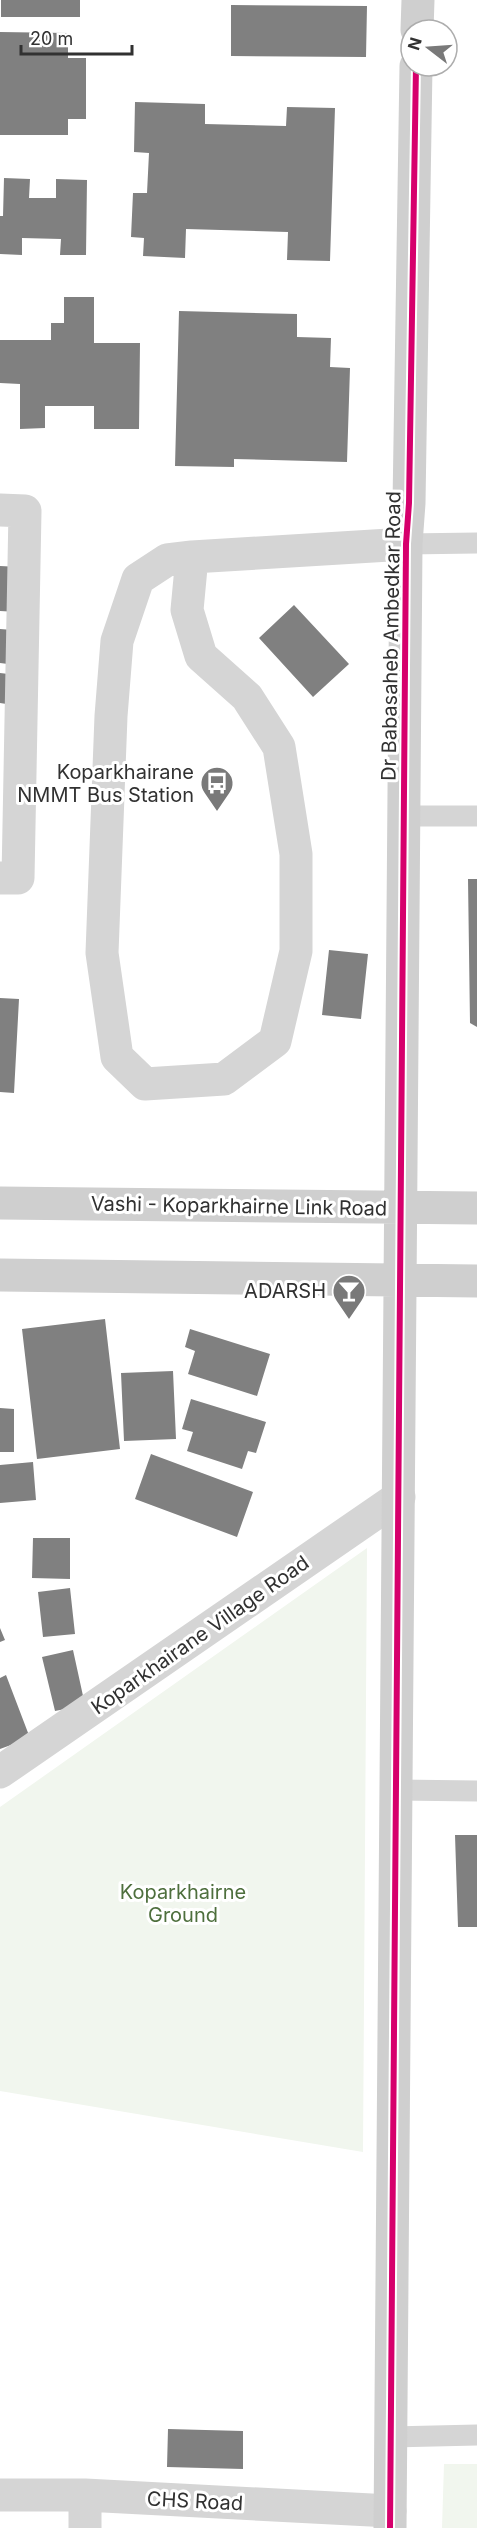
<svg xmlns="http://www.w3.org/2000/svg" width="477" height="2528" font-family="Inter,sans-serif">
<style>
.green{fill:#f1f6ee}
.building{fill:#808080}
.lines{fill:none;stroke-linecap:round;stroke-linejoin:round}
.lane{stroke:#d5d5d5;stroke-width:21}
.street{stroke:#d5d5d5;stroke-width:33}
.secondary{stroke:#cfcfcf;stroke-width:33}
.cycleway-casing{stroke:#fff;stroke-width:10}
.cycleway{stroke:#d6006c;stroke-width:6}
.labels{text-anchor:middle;stroke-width:6;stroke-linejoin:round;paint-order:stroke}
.street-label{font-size:20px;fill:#313131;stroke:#fff}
.poi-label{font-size:20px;fill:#313131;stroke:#fff;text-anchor:end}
.park-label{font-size:20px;fill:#4e6f3d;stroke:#fff}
</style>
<rect width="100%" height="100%" fill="#fff"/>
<path class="green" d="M367 1548 363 2152 0 2091V1807Z
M444 2464H477V2528H442Z"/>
<path class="building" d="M1 0H80V17H1Z
M231 5 367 6 366 57 231 56Z
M0 32 68 33V58H86V119H68V135H0Z
M135 102 205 104V124L286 126 287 107 335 108 330 261 287 260 288 232 186 229 185 258 143 256 144 238 131 237 133 193H147L149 153 134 152Z
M4 178 30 179 29 198H56V179L87 180 86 255H60L61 239 22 238V255L0 254V216H3Z
M64 297H94V343H140L139 429H94V406H45V428L20 429V384L0 383V340H51V323H64Z
M179 311 297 314V337L331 338 330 367 350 368 347 462 234 459V467L175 466Z
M0 566 20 567 18 612 0 611Z
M294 605 349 664 313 697 259 638Z
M0 629 13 630 8 664 0 663Z
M0 673 17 675 13 705 0 703Z
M468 879H477V1027L470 1023Z
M329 950 368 954 361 1019 322 1015Z
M0 998 19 999 14 1093 0 1092Z
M105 1319 120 1449 37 1459 22 1329Z
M190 1329 270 1354 257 1396 188 1374 195 1351 185 1347Z
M173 1371 176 1439 124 1441 121 1373Z
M191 1399 266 1422 256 1453 248 1451 242 1469 187 1451 193 1432 182 1429Z
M0 1408 14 1409V1452H0Z
M151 1454 253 1492 237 1537 135 1499Z
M33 1462 36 1500 0 1503V1465Z
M33 1538H70V1579L32 1578Z
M70 1588 75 1634 43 1637 38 1592Z
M0 1628 5 1640 0 1642Z
M73 1650 85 1705 55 1711 42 1657Z
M6 1675 30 1738 0 1749V1678Z
M455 1835H477V1927H458Z
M168 2429 243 2431V2469L167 2467Z"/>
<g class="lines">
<path class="lane" d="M406 544 477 543
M405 816H477
M397 1790 477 1791
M391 2437 477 2435"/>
<path class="street" d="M0 510 25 511 18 878H0
M192 557 187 610 201 656 247 697 279 747 296 854V951L275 1041 224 1079 145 1084 117 1057 102 953 111 716 117 641 138 579 167 560 192 557 406 544
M0 1772 399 1497
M0 2495H85L390 2511
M85 2528V2495"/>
<path class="secondary" d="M417 30 418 0
M0 1203 477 1208
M0 1275 477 1281
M390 2528 406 544 409 503 416 66"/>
<defs>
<path id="cycleway" d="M390 2528 406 544 409 503 416 66"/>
</defs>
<use href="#cycleway" class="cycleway-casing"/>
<use href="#cycleway" class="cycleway"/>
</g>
<defs>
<symbol id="bus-pin" viewBox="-11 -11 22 30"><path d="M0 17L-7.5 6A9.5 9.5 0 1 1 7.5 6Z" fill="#797979" stroke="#fff"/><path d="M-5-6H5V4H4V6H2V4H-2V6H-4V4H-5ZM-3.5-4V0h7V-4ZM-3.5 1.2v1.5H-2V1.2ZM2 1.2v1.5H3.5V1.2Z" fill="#fff"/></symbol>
<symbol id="bar-pin" viewBox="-11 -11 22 30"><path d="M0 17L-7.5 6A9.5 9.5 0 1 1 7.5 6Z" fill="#797979" stroke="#fff"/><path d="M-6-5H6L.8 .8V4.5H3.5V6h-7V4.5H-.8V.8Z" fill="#fff"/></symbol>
</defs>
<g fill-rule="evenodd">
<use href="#bus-pin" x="198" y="764" width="38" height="52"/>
<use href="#bar-pin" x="330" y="1272" width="38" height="52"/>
</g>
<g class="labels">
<g class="street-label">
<text transform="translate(391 636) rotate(-89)" y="7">Dr Babasaheb Ambedkar Road</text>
<text transform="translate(239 1206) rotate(1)" y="7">Vashi - Koparkhairne Link Road</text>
<text transform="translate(200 1635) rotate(-35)" y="7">Koparkhairane Village Road</text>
<text transform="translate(195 2501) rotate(3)" y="7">CHS Road</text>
</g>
<g class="poi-label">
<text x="194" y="779">Koparkhairane<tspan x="194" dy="23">NMMT Bus Station</tspan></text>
<text x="326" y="1298">ADARSH</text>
</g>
<g class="park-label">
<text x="183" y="1899">Koparkhairne<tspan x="183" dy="23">Ground</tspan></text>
</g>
</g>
<g transform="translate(429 48) rotate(287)"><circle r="28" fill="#ffffff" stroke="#adadad" stroke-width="1.5"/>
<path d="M0-4.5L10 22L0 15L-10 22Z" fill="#797979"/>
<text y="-9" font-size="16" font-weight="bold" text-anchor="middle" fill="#313131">N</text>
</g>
<path d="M21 45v9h111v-9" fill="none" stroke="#313131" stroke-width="3"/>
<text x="30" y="45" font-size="18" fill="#313131" stroke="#ffffff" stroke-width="4.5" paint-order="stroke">20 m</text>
</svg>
